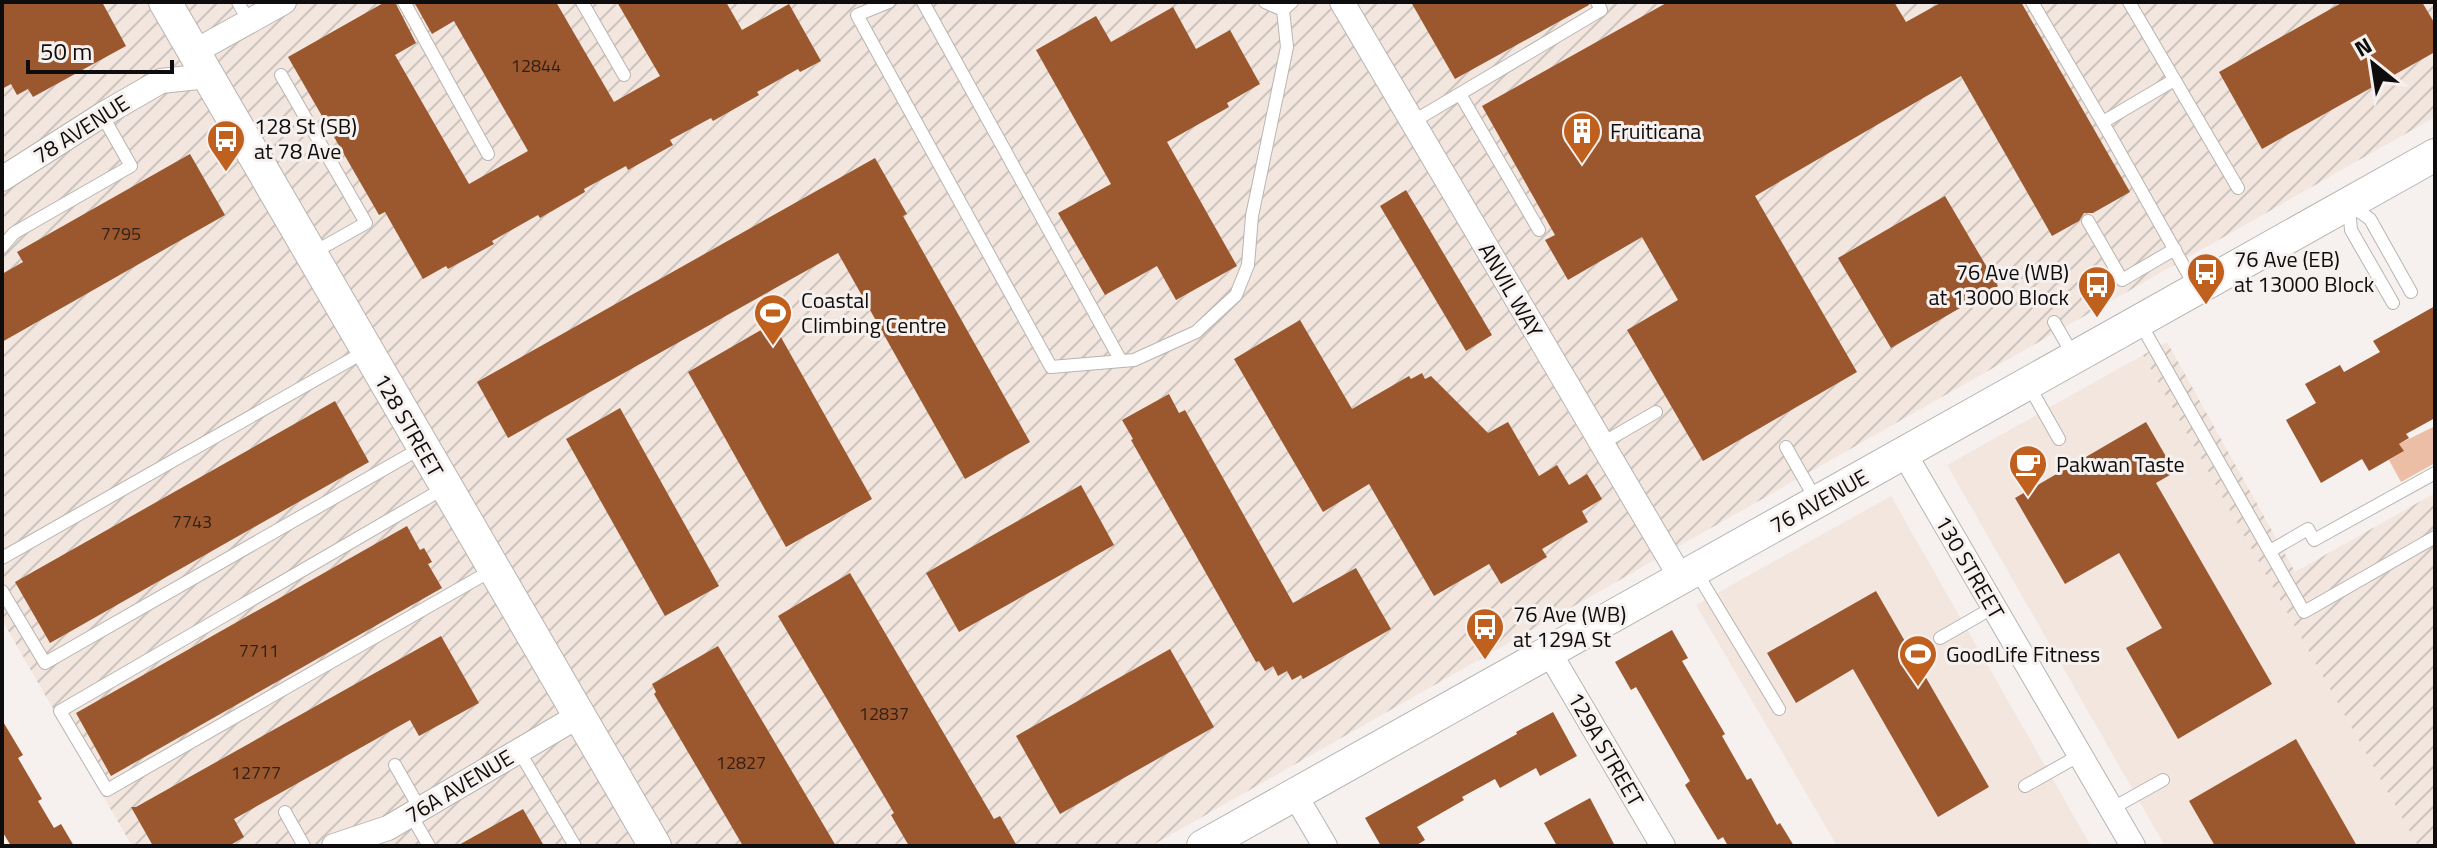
<svg xmlns="http://www.w3.org/2000/svg" width="2437" height="848" font-family="'Titillium Web',sans-serif">
<style>
.built{fill:#f2e6df}
.industrial{fill:url(#industrial-furrows)}
.park{fill:#ecbea5}
.building{fill:#9b582f}
.lines{fill:none;stroke-linecap:round;stroke-linejoin:round}
.lane-casing{stroke:#b8b4b2;stroke-width:14}
.street-casing{stroke:#b8b4b2;stroke-width:26}
.secondary-casing{stroke:#b8b4b2;stroke-width:34}
.lane{stroke:#fff;stroke-width:12}
.street{stroke:#fff;stroke-width:24}
.secondary{stroke:#fff;stroke-width:32}
.labels{text-anchor:middle;stroke-width:6;stroke-linejoin:round;paint-order:stroke}
.number-label{font-size:18px;fill:#311f15}
.poi-label{font-size:22px;fill:#0e0c0c;stroke:#f6f1ef;text-anchor:start}
.street-label{font-size:22px;fill:#0e0c0c;stroke:#f6f1ef}
</style>
<defs>
<pattern id="industrial-furrows" width="10" height="10" patternUnits="userSpaceOnUse" patternTransform="scale(2)"><rect width="10" height="10" fill="#f2e6df"/><path d="M-1 1l2-2M0 10L10 0M9 11l2-2" fill="none" stroke="#cec4be"/></pattern>
</defs>
<rect width="100%" height="100%" fill="#f6f1ef"/>
<path class="built" d="M2143 355 2418 846H2165L1947 465Z
M1891 496 2091 846H1837L1696 605Z"/>
<path class="industrial" d="M2 2H2435V117L1151 846H400L398 844 393 846H132L2 620Z
M2167 342 2295 572 2435 493V846H2418L2143 355Z"/>
<path class="park" d="M2435 426V463L2401 482 2389 460 2403 452 2399 444Z"/>
<path class="building" d="M2 2H102L126 46 33 97 28 89 17 95 11 84 2 89Z
M385 2H395L416 43 395 55 469 184 528 151 454 21 432 34 414 2H556L614 102 660 76 617 2H726L742 30 789 4 821 61 800 72 798 69 757 92 759 95 713 121 711 118 670 140 673 145 628 170 626 166 584 189 585 192 540 218 538 215 492 241 494 244 448 269 446 266 423 279 385 212 379 215 288 57Z
M1411 2H1588L1589 5 1455 79Z
M1668 2H1894L1906 22 1942 2H2021L2130 192 2093 213H2084L2079 221 2052 236 1961 76 1755 196 1857 372 1703 461 1627 330 1678 300 1642 237 1568 280 1545 240 1555 235 1482 106Z
M2343 2H2422L2435 24V52L2262 149 2219 72Z
M1173 7 1196 49 1230 30 1260 84 1227 103 1229 107 1167 142 1237 266 1176 300 1157 266 1105 295 1058 213 1111 184 1036 50 1096 16 1111 42Z
M190 154 225 215 2 342V274L23 262 17 252Z
M875 158 907 214 903 216 1030 442 965 479 838 253 508 438 477 382Z
M1406 190 1492 335 1466 351 1380 206Z
M1945 196 1998 286 1891 348 1838 258Z
M2435 306V418L2406 434 2409 438 2399 444 2404 451 2369 471 2362 459 2321 483 2286 420 2316 403 2305 384 2340 365 2344 372 2380 352 2373 341Z
M1300 320 1352 409 1409 376 1411 379 1422 373 1425 379 1431 376 1488 433 1508 422 1539 476 1557 465 1569 485 1587 474 1602 499 1582 511 1588 522 1542 549 1547 557 1501 584 1489 564 1434 596 1369 484 1323 512 1234 359Z
M773 323 872 499 786 547 688 372Z
M1169 394 1179 413 1185 410 1293 603 1356 568 1391 629 1303 679 1301 675 1292 680 1287 671 1278 676 1273 666 1265 671 1259 661 1256 662 1131 440 1133 439 1122 420Z
M335 401 369 462 50 643 15 582Z
M620 408 719 586 665 616 566 439Z
M2146 422 2175 472 2156 483 2272 684 2178 739 2126 648 2162 628 2119 553 2065 584 2015 498Z
M1081 485 1114 545 959 632 926 573Z
M407 526 420 550 424 548 432 562 428 564 442 588 111 776 76 713Z
M850 573 994 819 1000 816 1017 846H909L891 815 894 813 778 616Z
M1876 591 1989 787 1938 817 1853 669 1796 703 1767 653Z
M1672 630 1688 658 1682 661 1725 734 1722 736 1747 780 1751 778 1777 825 1780 823 1794 846H1728L1723 837 1718 840 1685 785 1690 781 1636 687 1631 690 1615 662Z
M441 636 479 703 419 736 410 720 234 819 244 837 229 846H153L131 807H136Z
M718 646 836 846H743L654 694 656 692 652 684Z
M1170 649 1214 727 1060 814 1016 736Z
M1553 712 1577 756 1540 776 1536 768 1500 788 1495 779 1462 797 1464 800 1417 827 1425 840 1415 846H1381L1365 818 1517 734 1516 732Z
M2 720 23 755 18 758 42 799 38 801 54 828 61 824 74 846H11L2 831Z
M2296 739 2357 846H2215L2189 801Z
M1590 798 1615 846H1557L1544 823Z
M523 809 544 846H457Z"/>
<g class="lines">
<defs>
<path id="lane" d="M238 2 249 22
M404 2 488 154
M582 2 624 75
M889 2 857 15 1051 367 1134 360 1196 332 1236 295 1248 265 1252 216 1287 47 1283 10 1292 2
M923 2 1121 361
M1265 2 1283 10
M2032 2 2110 135 2195 286
M2129 2 2238 188
M281 75 366 223 311 254
M1460 94 1539 230
M1414 121 1601 10 1597 2
M2103 122 2174 80
M2350 205 2370 219 2411 292
M2349 207 2351 230 2393 303
M2088 221 2122 280 2175 249
M2 247 14 233 131 166 102 115
M2139 321 2304 612 2435 537
M2054 322 2073 355
M2029 386 2059 439
M1601 444 1656 412
M1786 447 1816 500
M446 487 60 711 107 790 494 569
M2270 551 2308 529 2314 540 2435 473
M2 558 366 351
M1695 570 1779 709
M2 591 45 663 421 448
M1940 638 1994 607
M519 751 575 846
M395 765 420 809
M2025 786 2080 755
M2111 809 2163 780
M285 812 304 846
M411 815 429 846"/>
<path id="street" d="M1342 2 1681 578
M194 52 284 2
M2 179 102 115 161 81 208 76
M1904 453 2133 846
M1549 652 1663 846
M1295 795 1325 846
M334 846 388 828 580 715"/>
<path id="secondary" d="M165 2 655 846
M1203 846 2435 155"/>
</defs>
<use href="#lane" class="lane-casing"/>
<use href="#street" class="street-casing"/>
<use href="#secondary" class="secondary-casing"/>
<use href="#lane" class="lane"/>
<use href="#street" class="street"/>
<use href="#secondary" class="secondary"/>
</g>
<defs>
<symbol id="building-pin" viewBox="-11 -11 22 30"><path d="M0 17L-7.5 6A9.5 9.5 0 1 1 7.5 6Z" fill="#c0601e" stroke="#f6f1ef"/><path d="M-4-6H4V6H1V3H-1V6H-4ZM-2.5-4.3h1.7v1.8h-1.7ZM.8-4.3h1.7v1.8H.8ZM-2.5-1h1.7V.8h-1.7ZM.8-1h1.7V.8H.8Z" fill="#fff"/></symbol>
<symbol id="bus-pin" viewBox="-11 -11 22 30"><path d="M0 17L-7.5 6A9.5 9.5 0 1 1 7.5 6Z" fill="#c0601e" stroke="#f6f1ef"/><path d="M-5-6H5V4H4V6H2V4H-2V6H-4V4H-5ZM-3.5-4V0h7V-4ZM-3.5 1.2v1.5H-2V1.2ZM2 1.2v1.5H3.5V1.2Z" fill="#fff"/></symbol>
<symbol id="stadium-pin" viewBox="-11 -11 22 30"><path d="M0 17L-7.5 6A9.5 9.5 0 1 1 7.5 6Z" fill="#c0601e" stroke="#f6f1ef"/><path d="M0-5a6.5 5 0 1 0 0 10a6.5 5 0 1 0 0-10ZM-3.5-1.8h7v3.6h-7Z" fill="#fff"/></symbol>
<symbol id="cafe-pin" viewBox="-11 -11 22 30"><path d="M0 17L-7.5 6A9.5 9.5 0 1 1 7.5 6Z" fill="#c0601e" stroke="#f6f1ef"/><path d="M-5.5-4.5H6V0H3Q3 3.5 0 3.5H-2.5Q-5.5 3.5-5.5 0ZM3-3.2v2h1.7v-2ZM-6 4.5H4V6H-6Z" fill="#fff"/></symbol>
</defs>
<g fill-rule="evenodd">
<use href="#building-pin" x="1560" y="109" width="44" height="60"/>
<use href="#bus-pin" x="204" y="117" width="44" height="60"/>
<use href="#bus-pin" x="2184" y="250" width="44" height="60"/>
<use href="#bus-pin" x="2075" y="263" width="44" height="60"/>
<use href="#stadium-pin" x="751" y="291" width="44" height="60"/>
<use href="#cafe-pin" x="2006" y="442" width="44" height="60"/>
<use href="#bus-pin" x="1463" y="605" width="44" height="60"/>
<use href="#stadium-pin" x="1896" y="632" width="44" height="60"/>
</g>
<g class="labels">
<g class="number-label">
<text x="536" y="72">12844</text>
<text x="121" y="240">7795</text>
<text x="192" y="528">7743</text>
<text x="259" y="657">7711</text>
<text x="884" y="720">12837</text>
<text x="741" y="769">12827</text>
<text x="256" y="779">12777</text>
</g>
<g class="poi-label">
<text x="254" y="134">128 St (SB)<tspan x="254" dy="25">at 78 Ave</tspan></text>
<text x="1610" y="139">Fruiticana</text>
<text x="2234" y="267">76 Ave (EB)<tspan x="2234" dy="25">at 13000 Block</tspan></text>
<text x="2069" y="280" text-anchor="end">76 Ave (WB)<tspan x="2069" dy="25">at 13000 Block</tspan></text>
<text x="801" y="308">Coastal<tspan x="801" dy="25">Climbing Centre</tspan></text>
<text x="2056" y="472">Pakwan Taste</text>
<text x="1513" y="622">76 Ave (WB)<tspan x="1513" dy="25">at 129A St</tspan></text>
<text x="1946" y="662">GoodLife Fitness</text>
</g>
<g class="street-label">
<text transform="translate(81 129) rotate(-32)" y="8">78 AVENUE</text>
<text transform="translate(1511 290) rotate(60)" y="8">ANVIL WAY</text>
<text transform="translate(409 425) rotate(60)" y="8">128 STREET</text>
<text transform="translate(1819 501) rotate(-29)" y="8">76 AVENUE</text>
<text transform="translate(1970 567) rotate(60)" y="8">130 STREET</text>
<text transform="translate(1606 749) rotate(60)" y="8">129A STREET</text>
<text transform="translate(459 786) rotate(-31)" y="8">76A AVENUE</text>
</g>
</g>
<rect width="2437" height="848" fill="none" stroke="#0e0c0c" stroke-width="8"/>
<g transform="translate(2373 64) rotate(330)" stroke="#f6f1ef" stroke-width="6" paint-order="stroke">
<path d="M0-6L14 30L0 20L-14 30Z" fill="#0e0c0c"/>
<text y="-12" font-size="22" font-weight="bold" text-anchor="middle" fill="#0e0c0c">N</text>
</g>
<path d="M28 60v12h144v-12" fill="none" stroke="#0e0c0c" stroke-width="4"/>
<text x="40" y="60" font-size="24" fill="#0e0c0c" stroke="#f6f1ef" stroke-width="6" paint-order="stroke">50 m</text>
</svg>
